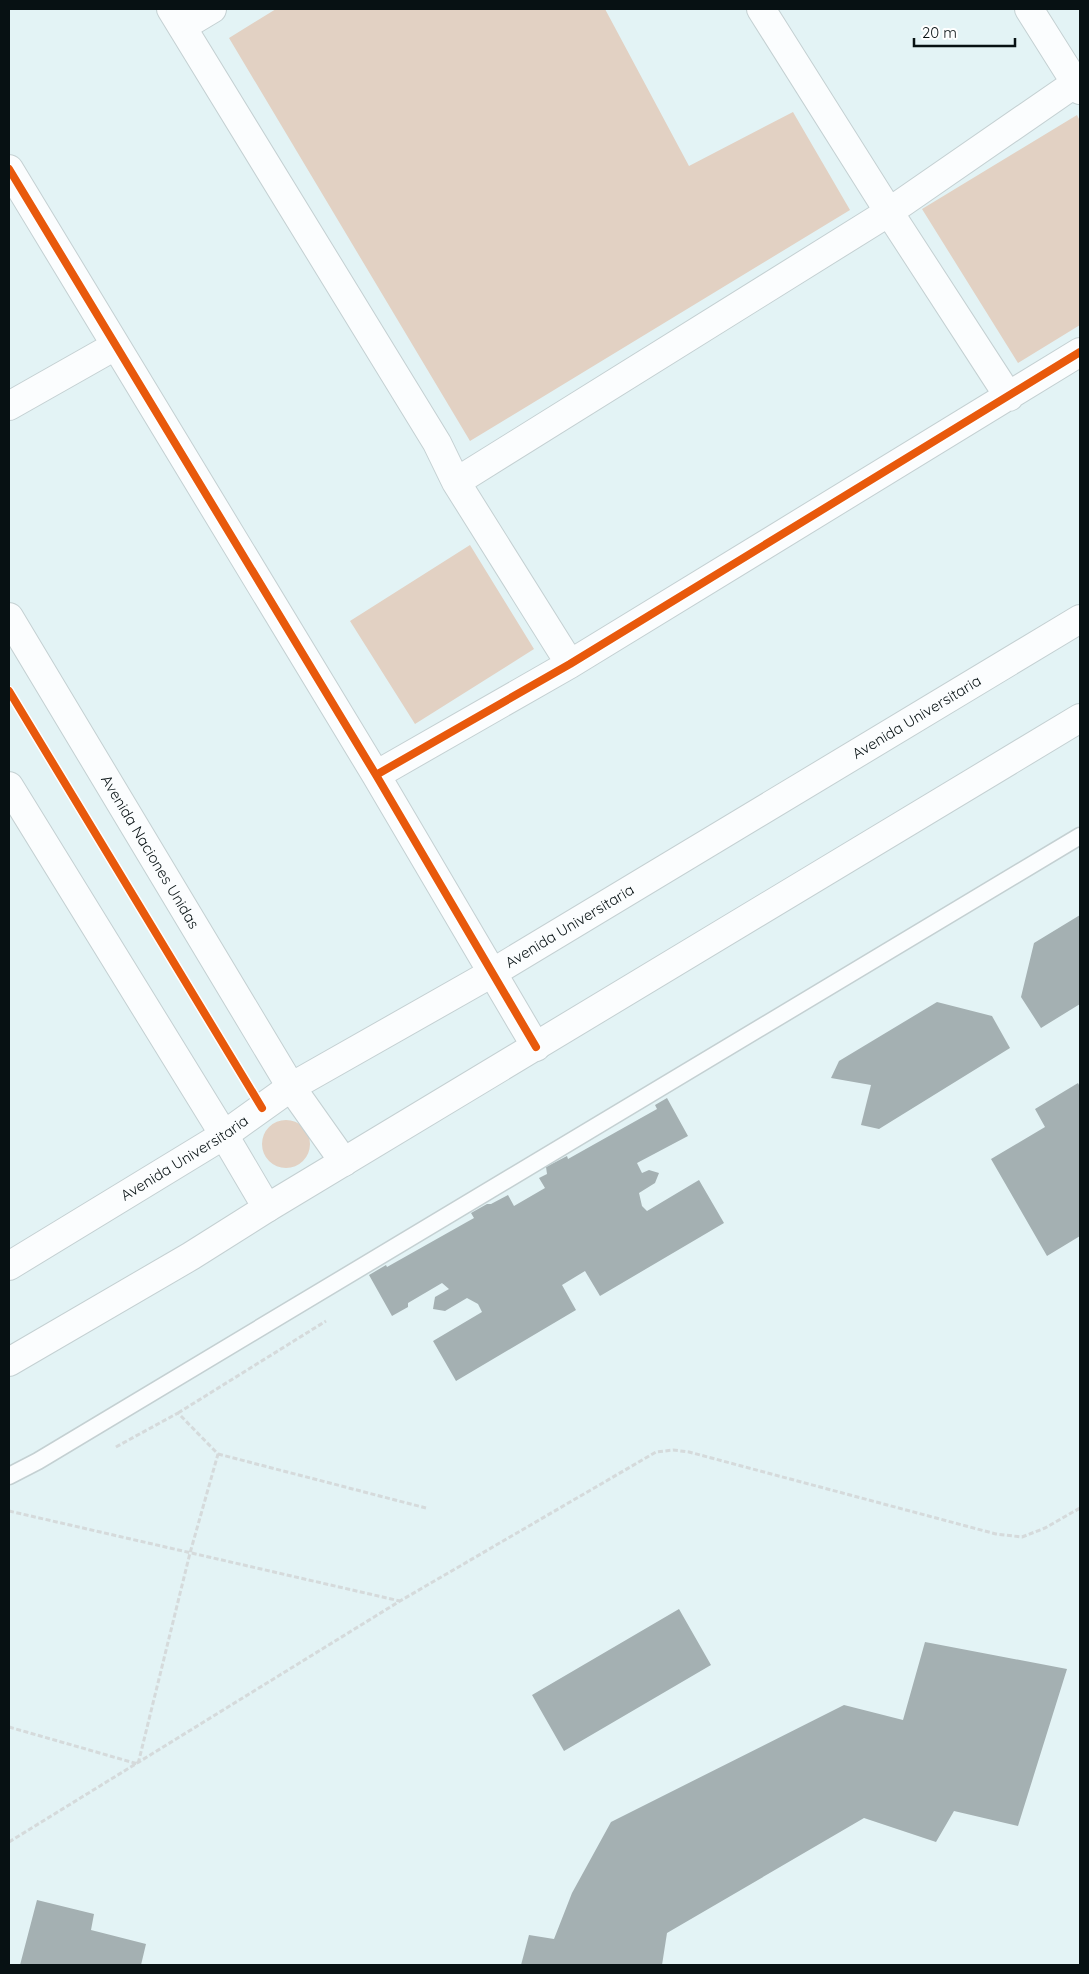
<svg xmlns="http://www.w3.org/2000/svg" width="1089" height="1974" font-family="Quicksand,sans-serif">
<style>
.green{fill:#e2d1c3}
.building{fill:#a4b0b2}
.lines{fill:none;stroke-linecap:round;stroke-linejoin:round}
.service-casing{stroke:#c4d0d2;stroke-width:19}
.minor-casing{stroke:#c4d0d2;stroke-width:30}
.secondary-casing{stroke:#c4d0d2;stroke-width:30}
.path{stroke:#d5dadb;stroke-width:3;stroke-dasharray:5 2.5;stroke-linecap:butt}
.service{stroke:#fbfdfe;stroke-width:16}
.minor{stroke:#fbfdfe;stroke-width:28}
.secondary{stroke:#fbfdfe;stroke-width:28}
.cycleway-casing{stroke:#fff;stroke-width:11}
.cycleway{stroke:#e8590c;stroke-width:8}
.labels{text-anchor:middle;stroke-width:5;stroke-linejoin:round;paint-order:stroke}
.street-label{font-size:15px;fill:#071113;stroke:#fff}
</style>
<rect width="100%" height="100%" fill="#e3f3f5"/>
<path class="green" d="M276 9H605L689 166 793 112 850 210 470 441 229 38Z
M1077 115 1080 121V325L1018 363 922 209Z
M470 545 534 649 415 724 350 621Z
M262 1144a24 24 0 1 1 48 0a24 24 0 1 1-48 0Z"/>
<path class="building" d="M1080 915V1004L1041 1028 1021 997 1034 943Z
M937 1002 992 1016 1010 1048 879 1129 861 1125 871 1085 831 1078 839 1061Z
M1078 1083 1080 1087V1236L1047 1256 991 1159 1045 1127 1035 1109Z
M667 1098 688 1136 637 1163 642 1173 649 1170 659 1173 655 1183 639 1193 642 1206 647 1211 699 1180 724 1223 600 1296 585 1271 562 1285 576 1310 456 1381 433 1341 482 1312 478 1304 467 1298 445 1311 433 1309 435 1297 449 1289 442 1283 408 1303V1307L392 1316 369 1275 386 1265 387 1267 474 1218 471 1213 487 1204H491L508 1195 514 1206 545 1188 539 1178 547 1174 546 1167 567 1156 568 1159 657 1109 655 1105Z
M679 1609 711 1665 564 1751 532 1695Z
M925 1642 1067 1669 1018 1826 954 1811 936 1842 864 1818 667 1933 662 1965H521L529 1935 554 1939 572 1893 611 1822 844 1705 903 1720Z
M37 1900 94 1914 91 1930 146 1944 141 1965H20Z"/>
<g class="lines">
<defs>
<path id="service" d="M9 1476 38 1461 1080 836"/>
<path id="minor" d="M171 9 437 443 456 482 570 664
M761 9 889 212 1009 397
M1029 9 1080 90
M182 27 212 9
M9 169 376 775 536 1047
M9 406 115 346
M456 482 889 212 1080 80
M376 775 570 664 1080 352"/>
<g id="secondary">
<path id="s1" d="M9 617 291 1087 344 1162"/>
<path d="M9 786 224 1135 267 1208"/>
<path id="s2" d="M9 1266 224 1135 291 1087 492 973 1080 619"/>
<path d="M9 1362 191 1256 267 1208 1080 718"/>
</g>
</defs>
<use href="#service" class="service-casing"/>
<use href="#minor" class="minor-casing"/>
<use href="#secondary" class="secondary-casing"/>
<path class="path" d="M178 1413 326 1321
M218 1454 426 1508
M9 1511 400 1601
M9 1727 138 1764 190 1553 218 1454 178 1413 114 1448
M9 1842 400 1601 656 1452 673 1450 689 1452 996 1534 1022 1537 1045 1528 1080 1508"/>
<use href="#service" class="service"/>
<use href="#minor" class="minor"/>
<use href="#secondary" class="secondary"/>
<defs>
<path id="cycleway" d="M9 169 376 775 536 1047
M9 691 262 1108
M376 775 570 664 1080 352"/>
</defs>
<use href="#cycleway" class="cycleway-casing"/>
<use href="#cycleway" class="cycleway"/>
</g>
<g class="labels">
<g class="street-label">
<text dy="5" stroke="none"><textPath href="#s2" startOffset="1061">Avenida Universitaria</textPath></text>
<text dy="5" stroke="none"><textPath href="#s1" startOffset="274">Avenida Naciones Unidas</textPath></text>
<text dy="5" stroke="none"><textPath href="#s2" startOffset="656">Avenida Universitaria</textPath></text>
<text dy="5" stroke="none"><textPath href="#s2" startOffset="206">Avenida Universitaria</textPath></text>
</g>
</g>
<rect width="1089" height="1974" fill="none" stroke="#071113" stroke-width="20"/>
<path d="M914 38v8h101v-8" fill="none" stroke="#071113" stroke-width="2.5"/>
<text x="922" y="38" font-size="15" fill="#071113" stroke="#ffffff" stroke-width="4" paint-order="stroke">20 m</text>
</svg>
